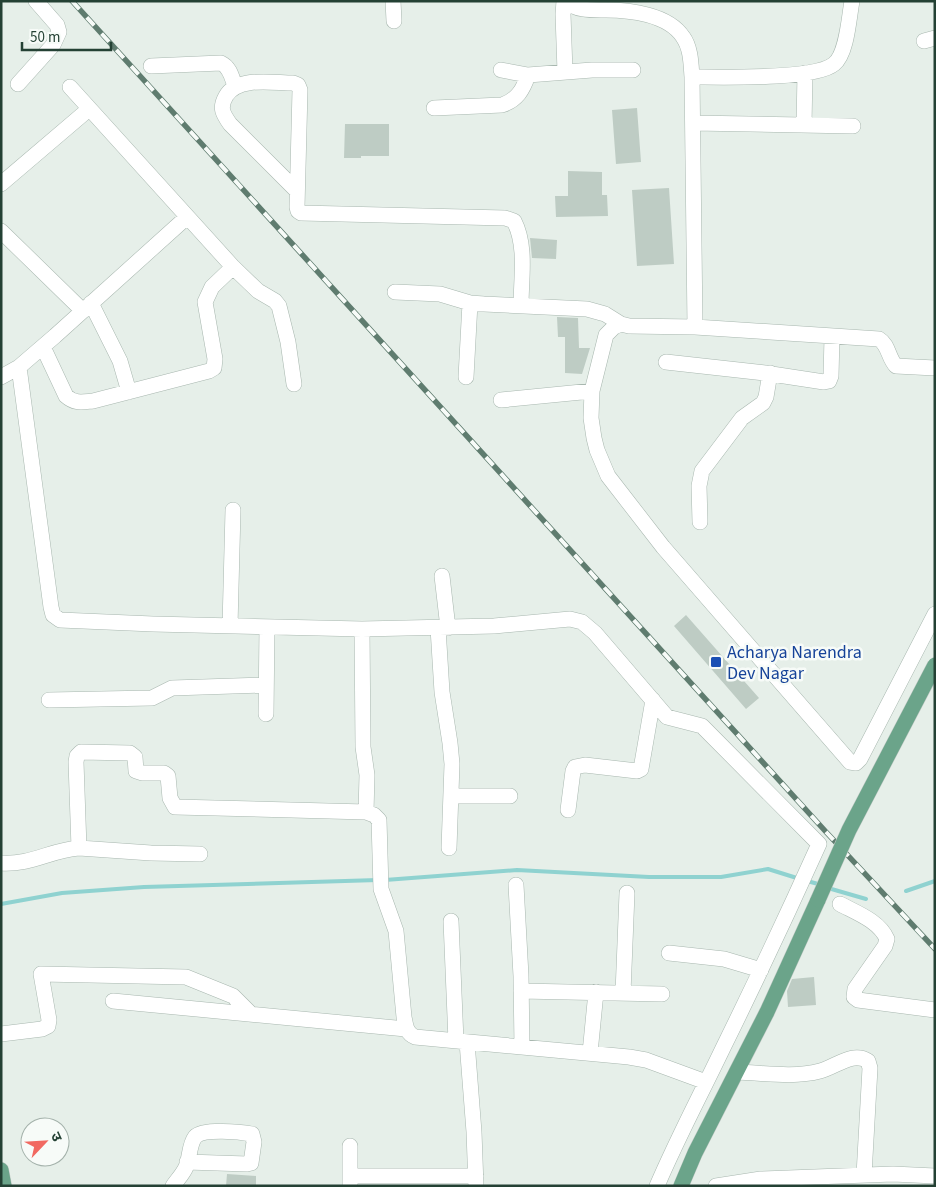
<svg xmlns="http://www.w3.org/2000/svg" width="936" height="1187" font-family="'Source Sans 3','Noto Sans Devanagari',sans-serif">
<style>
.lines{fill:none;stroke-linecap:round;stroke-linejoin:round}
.stream{stroke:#8fd2d0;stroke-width:4}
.building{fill:#beccc4}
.minor-casing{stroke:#a8b7af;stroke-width:16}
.major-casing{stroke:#c2cac6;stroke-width:16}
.minor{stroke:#fff;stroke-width:15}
.major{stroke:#6ba48a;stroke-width:15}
.rail-casing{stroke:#5f7c6f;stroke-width:5.5}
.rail{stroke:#f7fbf8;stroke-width:4;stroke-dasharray:11;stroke-linecap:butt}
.major-bridge-casing{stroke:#c2cac6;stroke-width:16;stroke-linecap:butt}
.major-bridge{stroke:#6ba48a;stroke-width:15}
.transit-dot{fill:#1a4fb4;stroke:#f7fbf8;stroke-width:2}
.labels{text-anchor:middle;stroke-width:5;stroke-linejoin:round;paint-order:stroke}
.transit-label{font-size:18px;fill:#164399;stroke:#f7fbf8;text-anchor:start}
</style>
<rect width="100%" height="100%" fill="#e6efe9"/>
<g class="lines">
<path class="stream" d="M385 880 517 870 649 877H721L768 869 800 879
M807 881 822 885
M828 888 866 899
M906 891 935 881
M1 904 62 893 144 887 378 880"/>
</g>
<path class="building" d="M637 108 641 162 616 164 612 110Z
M345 124H389V156H361V158H344Z
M568 171 602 172V195H607L608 216 556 217 555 196H568Z
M669 188 674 264 637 266 632 190Z
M530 238 557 240 556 259 532 258Z
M557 317 578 318 579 348H590L582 374 565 373V337H558Z
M686 615 759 698 746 709 674 626Z
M814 977 816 1005 788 1007 787 991 792 979Z
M227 1174 256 1176V1186H226Z"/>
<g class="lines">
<defs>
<path id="minor" d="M393 1 394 21
M564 1 563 14 565 72
M565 1C577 11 591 10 606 10 629 10 668 14 683 37 691 48 691 64 692 77 720 77 815 80 834 64 847 54 849 17 852 1
M924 41 935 38
M151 66 221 63C230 67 232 78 235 86
M501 70 528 75 592 70H633
M692 77 695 327
M18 84 53 45 59 32 57 25 36 1
M70 87 233 267 258 291 275 301 279 306 288 342 294 384
M434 108 502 105C517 100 523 90 528 75
M693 123 853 126
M804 125 805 73
M1 184 89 109
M297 191 230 124C223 114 219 108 226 96 238 76 273 83 293 83L298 85 300 90 297 207 298 211 301 213 505 218 514 221C527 246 521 279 521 306
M1 231 83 311
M395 292 440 294 470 303 484 304 587 309 605 314 621 324 629 326 695 327 879 339C889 345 888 358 896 366L935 368
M91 303 120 361 129 392
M621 324 614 327 606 335 592 391 591 418 594 438 597 450 608 476 663 547 850 762 856 763 860 759 935 614
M43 347 66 396C75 404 82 402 93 401L209 371 214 368 215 359 205 302 212 287 233 267
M666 362 765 373 824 382 829 381 831 376 832 337
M19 367 51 607 53 615 60 620 153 624 362 629 494 626 570 619 582 622 595 633 667 717 702 726 819 844C788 913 756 981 723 1048 701 1094 677 1139 657 1186
M1 377 19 367 55 336 187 217
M466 377 470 303
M501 400 592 391
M700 522 699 486 702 471 742 418 763 403 766 397 770 373
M442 576 448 628
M230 626 233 510
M438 628 442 692 450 743 452 764 449 848
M362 629 363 747 367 775 366 812
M49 700 152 698 172 688 266 685
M266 714 267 627
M452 796H510
M568 810 573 771 575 767 585 765 637 771 641 769 653 700
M79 848 76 762 77 756 81 752 130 753 135 757 136 771 142 773H164L168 776 170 798 175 807 366 812 374 815 379 820 381 889 396 931 404 1017C406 1026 406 1033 415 1037L629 1057 646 1060 706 1082
M1 863C31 865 51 850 79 848L151 853 200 854
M516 885 521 976 522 1047
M840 904C857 913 879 921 887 939L885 946 855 989 854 997 858 1000 935 1010
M451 921 456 1041
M669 953 724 959 761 970
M521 991 662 994
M623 993 627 893
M113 1001 406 1029
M1 1034 42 1029 48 1026 49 1020 41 974 186 977 233 996 250 1013
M467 1042 474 1132 476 1186
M590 1053 596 992
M737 1072C765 1073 793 1078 820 1071 836 1067 852 1051 868 1061L870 1068 864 1175
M350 1176H476
M350 1185V1146
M173 1186C177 1180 183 1174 186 1167 190 1158 189 1145 195 1137 203 1128 241 1132 252 1134L254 1142 251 1163 247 1164 187 1162
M716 1186 761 1179 893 1174 935 1176"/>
<path id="major" d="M1 1170 4 1186
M681 1186 695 1153 767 1012 818 900"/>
</defs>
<use href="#minor" class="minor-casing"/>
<use href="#major" class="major-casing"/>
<use href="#minor" class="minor"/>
<use href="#major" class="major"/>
<defs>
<path id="rail" d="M72 1 827 833 935 949"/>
</defs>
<use href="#rail" class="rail-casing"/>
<use href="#rail" class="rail"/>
<defs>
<path id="major-bridge" d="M818 900 849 830 935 665"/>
</defs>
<use href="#major-bridge" class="major-bridge-casing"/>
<use href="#major-bridge" class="major-bridge"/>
</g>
<rect class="transit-dot" x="710" y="656" width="12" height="12" rx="2.5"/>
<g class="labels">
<g class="transit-label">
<text x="727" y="658">Acharya Narendra<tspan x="727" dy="21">Dev Nagar</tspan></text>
</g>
</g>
<rect width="936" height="1187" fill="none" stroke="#244134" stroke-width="5"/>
<g transform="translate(45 1142) rotate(65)"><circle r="24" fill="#f7fbf8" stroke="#a3b1aa"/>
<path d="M0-4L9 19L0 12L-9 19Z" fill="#f16961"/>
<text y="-8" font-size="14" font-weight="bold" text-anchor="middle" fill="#244134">उ</text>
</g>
<path d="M22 42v8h89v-8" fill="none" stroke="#244134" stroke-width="2.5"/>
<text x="30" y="42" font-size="15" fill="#244134" stroke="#f7fbf8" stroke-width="4" paint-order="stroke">50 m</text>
</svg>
